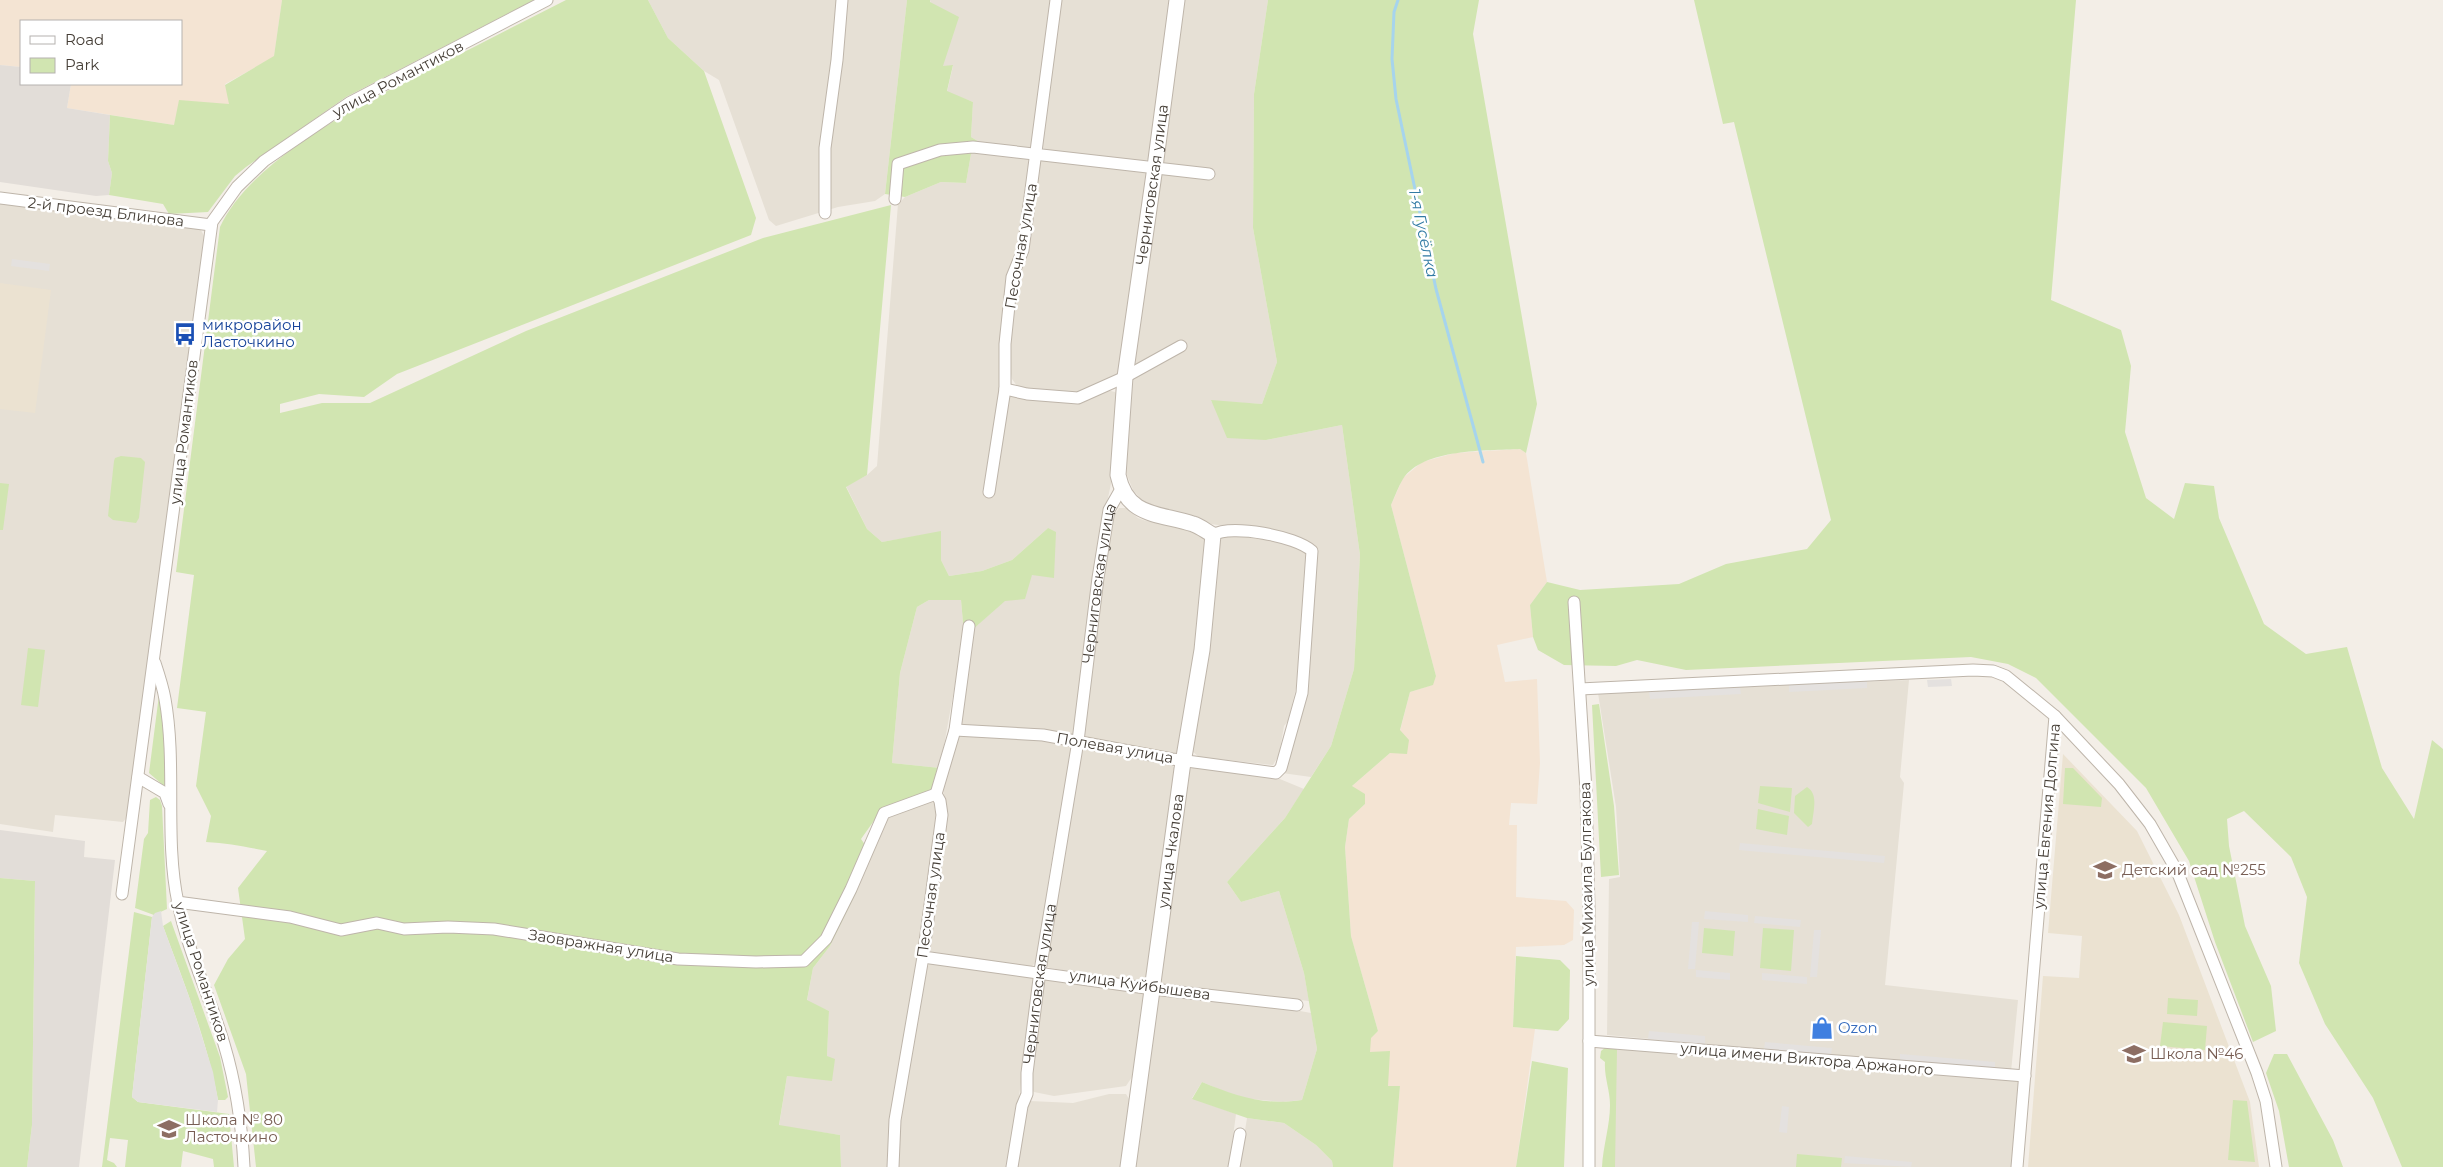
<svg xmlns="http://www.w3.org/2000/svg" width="2443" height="1167" font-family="Montserrat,sans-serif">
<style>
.residential{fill:#e6e0d5}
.commercial{fill:#f4e4d3}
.industrial{fill:#e2ddd8}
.education{fill:#ebe2d1}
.green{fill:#d1e5b1}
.parking{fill:#e4e1df}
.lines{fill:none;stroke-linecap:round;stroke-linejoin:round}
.stream{stroke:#a6d4ed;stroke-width:3}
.minor-casing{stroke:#beb5aa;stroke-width:13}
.tertiary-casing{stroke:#beb5aa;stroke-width:17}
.minor{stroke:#fff;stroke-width:11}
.tertiary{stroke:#fff;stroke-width:15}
.labels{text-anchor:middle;stroke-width:5;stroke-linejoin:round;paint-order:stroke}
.street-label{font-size:15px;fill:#453e36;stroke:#fff}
.transit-label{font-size:15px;fill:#164399;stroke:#fff;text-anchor:start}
.education-label{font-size:15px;fill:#785e54;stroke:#fff;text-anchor:start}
.shop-label{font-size:15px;fill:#366cbe;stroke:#fff;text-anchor:start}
.water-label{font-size:16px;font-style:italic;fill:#327ba4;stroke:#fff}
</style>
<rect width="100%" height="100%" fill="#f3eee7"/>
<path class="residential" d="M648 0H907L885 194 875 201 838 207 776 226 769 220 719 80 704 71 668 38Z
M930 0H1053L1033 145 1030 149 981 143 971 137 973 102 947 92 953 66H943Z
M1060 0H1171L1150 157 1146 161 1045 150 1042 147Z
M1184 0H1268L1254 94 1253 228 1277 362 1262 404 1211 401 1266 440 1342 425 1360 555 1354 669 1331 746 1311 777 1282 773 1307 694 1315 545 1265 532 1211 524 1148 507 1133 490 1125 470 1131 383Z
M981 149 1029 158 1002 391 1026 397 1107 390 1115 392 1118 397 1111 460 1112 479 1105 512 1073 736 966 726 959 724 971 631 1032 575 1048 528 1012 560 982 571 949 576 941 560V532L882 542 867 529 846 486 867 475 877 466 898 204 905 197 941 182 966 183 971 154Z
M1040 158 1146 170 1149 176 1118 376 1074 396 1059 395 1017 386 1012 379 1009 363 1018 276Z
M0 201 195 227 201 230 204 236 127 817 123 822 55 815 53 832 0 824Z
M1119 508H1126L1138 518 1146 521 1175 523 1208 538 1194 671 1179 753 1174 756 1090 740 1085 736 1084 730 1104 573 1115 514Z
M1222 534 1264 536 1308 551 1296 688 1288 721 1284 726 1279 755 1273 765 1199 757 1192 751 1219 539Z
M929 600H961L964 634 940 768 892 763 900 673 917 607Z
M1909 680 1900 777 1904 783 1885 985 2018 1000 2011 1072 1607 1035 1609 879 1620 877 1616 807 1598 693Z
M961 733 1045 740 1070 744 1072 752 1050 870 1038 960 1032 966 933 954 929 949 947 812 943 789 956 739Z
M1089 748 1172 765 1177 771 1150 978 1143 983 1050 968 1046 966 1079 753Z
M1192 767 1275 777 1304 789 1285 818 1227 882 1241 902 1279 891 1304 973 1309 1001 1164 985 1159 981 1188 773Z
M929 801 935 803 938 810 889 1167H841L840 1135 779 1126 787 1076 832 1080 827 1056 829 1011 807 1001 813 968 830 946 856 893 884 818Z
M932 961 1036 976 1009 1167H897V1147L910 1058 927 967Z
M1045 978 1146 992 1134 1074 1126 1086 1054 1096 1034 1092 1031 1089 1041 984Z
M1162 993 1262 1004 1311 1013 1317 1049 1302 1100 1283 1102 1239 1098 1202 1082 1192 1098 1236 1114 1229 1167H1134L1157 996Z
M1616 1047 2018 1081 2011 1167H1614Z
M1109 1094H1126L1129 1099 1121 1167H1015L1025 1107 1030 1101 1073 1103Z
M1247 1118 1284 1123 1316 1145 1332 1161 1333 1167H1239Z"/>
<path class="commercial" d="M0 0H282L274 57 225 84 230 104 174 125 67 108 71 84H181V21H21V67L0 65Z
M1520 449 1526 453 1547 582 1530 605 1533 637 1497 645 1505 682 1537 679 1540 763 1537 804 1511 803 1509 825H1517L1516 897 1566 901 1574 910 1573 940 1564 945 1516 947 1513 1027 1535 1029 1516 1167H1393L1400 1086H1388L1370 1053V1038L1378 1031 1351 936 1345 847 1349 819 1365 804 1352 786 1390 753 1400 731 1410 692 1432 685 1436 676 1391 505 1403 478 1422 462 1455 453Z"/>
<path class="industrial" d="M0 65 21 67V84H71L67 108 110 115 108 161 112 173 109 195 96 196 0 182Z
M0 830 85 841 84 857 115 860 79 1167H27L32 1125 35 881 0 878Z"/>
<path class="education" d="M0 283 51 290 35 413 0 409Z
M2063 754 2137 831 2179 915 2250 1102 2259 1167H2028L2043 976 2079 978 2082 936 2048 933Z"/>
<path class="green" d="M282 0H534L346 97 246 167 235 176 208 212 169 214 163 204 109 195 112 173 108 161 110 115 174 125 179 100 229 104 225 85 274 56Z
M566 0H648L668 38 704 71 756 218 751 235 397 374 364 397 319 394 280 404V413L322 403H370L526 331 763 238 891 205 867 475 846 487 867 529 882 542 941 531V560L949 576 982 571 1012 560 1048 528 1056 532 1054 578 1032 575 1025 599 1005 601 971 631 964 634 961 600H929L917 607 900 673 892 763 940 768 932 788 926 793 883 808 861 839 870 852 856 893 830 946 813 968 807 1000 829 1011 827 1056 835 1059 832 1081 787 1076 779 1125 840 1135 841 1167H256L246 1074 214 985 228 959 245 939 238 888 267 851C246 847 228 843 206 842L211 816 196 786 206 712 177 708 194 575 176 572 220 227C253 156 373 98 440 64 482 43 524 21 566 0Z
M907 0H930V2L959 17 943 66 953 65 947 91 973 102 971 137 981 143V149L971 154 966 183 941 182 905 197 885 194Z
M1268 0H1479L1473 34 1537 404 1526 453 1520 449C1486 451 1423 448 1403 479 1398 487 1395 496 1391 505L1436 676 1433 685 1410 692 1400 730 1409 740 1407 754 1390 753 1352 786 1365 794V804L1349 819 1345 847 1351 936 1378 1031 1371 1038 1370 1052 1390 1051 1388 1086H1400L1393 1167H1333L1332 1161 1316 1145 1284 1123 1247 1118 1192 1099 1202 1082C1236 1096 1265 1106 1302 1100L1317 1049 1304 973 1279 891 1241 902 1227 882 1285 818 1331 746 1354 669 1360 555 1342 425 1266 440 1227 438 1211 400 1262 404 1277 362 1253 228 1254 94Z
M1694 0H2076L2051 300 2121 330 2131 366 2125 432 2146 498 2174 519 2185 483 2214 486 2219 518 2264 624 2306 654 2347 647 2382 768 2414 819 2432 740 2443 749V1167H2402L2373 1098 2325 1024 2299 963 2307 897 2291 857 2244 811 2227 819 2229 846 2245 926 2271 986 2276 1031 2253 1042 2215 942 2189 861 2146 788 2036 678 2008 664 1971 657 1686 670 1637 660 1616 666 1564 665 1538 650 1533 637 1530 605 1547 582 1580 590 1679 584 1726 564 1807 549 1831 520 1734 122 1723 124Z
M121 456 141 458 145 462 139 518 136 523 113 520 108 516 114 461 115 458Z
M0 483 9 484 3 530H0Z
M28 648 45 650 38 707 21 705Z
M159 695 169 781 164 786 149 773Z
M1599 704 1614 806 1619 875 1601 877 1592 705Z
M2065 768H2073L2102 798 2101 807 2063 804Z
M1760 786 1792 788 1790 812 1758 803Z
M1807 787C1819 794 1813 812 1812 824L1808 827 1794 813 1795 796Z
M156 797 160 800 162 806 167 909 154 915 135 908 144 839 148 833 150 800Z
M1758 809 1789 816 1787 835 1756 829Z
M0 878 35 881 32 1125 27 1167H0Z
M134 912 152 917 132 1097 138 1102 229 1114 234 1167H214L213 1159 183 1151 181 1167H125L128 1140 110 1138 107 1160 114 1163 117 1167H102Z
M171 921 220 1057 228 1097 225 1100H218C207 1040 184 983 163 926Z
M1704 928 1735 931 1733 956 1702 953Z
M1763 928 1794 930 1791 971 1760 968Z
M1516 956 1560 960 1570 970 1569 1019 1558 1031 1513 1027Z
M2168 998 2198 1000 2197 1016 2167 1014Z
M2163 1022 2207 1026 2205 1050 2160 1046Z
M1614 1046 1617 1050 1615 1167H1602C1603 1146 1610 1126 1610 1105 1610 1090 1604 1077 1605 1062L1600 1058 1601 1051 1606 1047Z
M2274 1054H2287L2333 1140 2343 1167H2289L2279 1111 2266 1073Z
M1532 1061 1568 1068 1564 1167H1516Z
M2233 1100 2247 1101 2255 1162 2228 1160Z
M1797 1154 1842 1158 1841 1167H1796Z"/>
<path class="parking" d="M12 259 50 264 49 271 11 266Z
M1951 679 1952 686 1928 687 1927 680Z
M1867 681V688L1789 692V685Z
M1740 687 1741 694 1650 699 1649 692Z
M1740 843 1885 856 1884 863 1739 850Z
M161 911 163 926 192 1005 213 1072 218 1100 217 1112 138 1102 132 1097 152 917 155 913Z
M1705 911 1748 915V922L1704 919Z
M1755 916 1801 920 1800 927 1754 923Z
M1692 922H1699L1695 969H1688Z
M1814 930H1821L1817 977H1810Z
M1696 970 1730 973V980L1696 977Z
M1762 973 1807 977V984L1762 980Z
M1649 1031 1705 1036V1044L1648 1039Z
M1765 1042 1832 1048 1831 1055 1764 1049Z
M1900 1054 1995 1062V1070L1900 1061Z
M1782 1106 1789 1107 1787 1133 1779 1132Z
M1845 1156 1912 1162 1911 1167 1844 1163Z"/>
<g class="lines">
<path class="stream" d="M1398 0 1394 12 1392 59 1396 99 1436 289 1483 462"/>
<defs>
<g id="minor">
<path d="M0 198 211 225"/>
<path d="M895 199 898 164 940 150 973 147 1209 174"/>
<path d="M825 213V148L837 60 842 0"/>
<path d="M1005 389 1027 394 1078 398 1125 377 1181 346"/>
<path d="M989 492 1005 389V344L1012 277 1023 250 1056 0"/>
<path d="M1574 602 1586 790 1589 908V1167"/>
<path d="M155 663C159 675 163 687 165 699 177 766 164 837 178 903 188 952 210 997 224 1044 236 1084 242 1126 244 1167"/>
<path d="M1580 689 1973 670 1993 671 2006 676 2055 716 2017 1167"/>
<path d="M2055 716 2119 784 2150 824 2177 871 2257 1073 2266 1101 2276 1167"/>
<path d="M955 730 1043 735 1172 759 1276 773 1281 768 1302 693 1312 551C1296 536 1231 524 1213 535"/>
<path d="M138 777 165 793 169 804"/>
<path d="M122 894 212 222 237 187 264 161 349 103 547 0"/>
<path d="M177 902 290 917 341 930 377 923 404 929 448 927 494 929 678 959 756 962 804 961 826 939 851 889 884 813 936 794"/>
<path d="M923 957 1153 989 1297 1005"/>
<path d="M1589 1041 2025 1076"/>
<path d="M893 1167 895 1120 923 957 942 815 940 801 936 794 955 730 969 626"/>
<path id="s1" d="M1012 1167 1022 1106 1027 1094V1073L1040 971 1078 741 1098 578 1109 510 1121 489"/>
<path d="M1234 1167 1240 1134"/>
</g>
<g id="tertiary">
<path id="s2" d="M1128 1167 1182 769 1202 650 1213 535C1207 532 1200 526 1193 524 1160 513 1127 518 1118 475L1125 377 1155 167 1177 0"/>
</g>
</defs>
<use href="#minor" class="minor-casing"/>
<use href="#tertiary" class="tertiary-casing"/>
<use href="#minor" class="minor"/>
<use href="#tertiary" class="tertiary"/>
</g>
<defs>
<symbol id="bus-bare" viewBox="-9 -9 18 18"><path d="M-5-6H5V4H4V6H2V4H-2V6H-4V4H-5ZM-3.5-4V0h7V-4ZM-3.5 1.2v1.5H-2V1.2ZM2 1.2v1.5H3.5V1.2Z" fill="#1a4fb4" stroke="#fff" stroke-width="2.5" paint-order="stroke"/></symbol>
<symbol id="school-bare" viewBox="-9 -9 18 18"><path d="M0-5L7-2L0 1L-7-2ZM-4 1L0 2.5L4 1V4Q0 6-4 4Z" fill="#8d6e63" stroke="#fff" stroke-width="2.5" paint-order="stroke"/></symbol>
<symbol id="shop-bare" viewBox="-9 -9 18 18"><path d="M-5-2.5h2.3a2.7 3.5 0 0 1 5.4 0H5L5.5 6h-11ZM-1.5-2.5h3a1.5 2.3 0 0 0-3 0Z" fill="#3f7fe0" stroke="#fff" stroke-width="2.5" paint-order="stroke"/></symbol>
</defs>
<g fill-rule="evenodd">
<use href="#bus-bare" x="169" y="318" width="32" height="32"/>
<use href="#school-bare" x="2089" y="854" width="32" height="32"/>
<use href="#shop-bare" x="1806" y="1012" width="32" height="32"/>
<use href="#school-bare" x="2118" y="1038" width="32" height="32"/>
<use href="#school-bare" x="153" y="1113" width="32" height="32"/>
</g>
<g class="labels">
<g class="street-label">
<text transform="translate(398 79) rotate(-28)" y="5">улица Романтиков</text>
<text dy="5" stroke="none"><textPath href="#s2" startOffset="1050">Черниговская улица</textPath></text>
<text transform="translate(106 212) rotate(7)" y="5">2-й проезд Блинова</text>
<text transform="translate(1021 246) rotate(-80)" y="5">Песочная улица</text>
<text transform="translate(184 432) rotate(-83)" y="5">улица Романтиков</text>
<text dy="5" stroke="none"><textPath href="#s1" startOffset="591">Черниговская улица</textPath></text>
<text transform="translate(1115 748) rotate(10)" y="5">Полевая улица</text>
<text transform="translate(2047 816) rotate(-85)" y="5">улица Евгения Долгина</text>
<text dy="5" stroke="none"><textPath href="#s2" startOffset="319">улица Чкалова</textPath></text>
<text transform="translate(1587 884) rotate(-91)" y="5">улица Михаила Булгакова</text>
<text transform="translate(931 895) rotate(-82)" y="5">Песочная улица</text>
<text transform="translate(601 946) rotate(9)" y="5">Заовражная улица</text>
<text transform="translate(201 972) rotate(72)" y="5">улица Романтиков</text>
<text dy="5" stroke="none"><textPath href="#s1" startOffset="186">Черниговская улица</textPath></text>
<text transform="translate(1140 985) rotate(8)" y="5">улица Куйбышева</text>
<text transform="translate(1807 1059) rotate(5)" y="5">улица имени Виктора Аржаного</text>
</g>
<g class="transit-label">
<text x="202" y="330">микрорайон<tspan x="202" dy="17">Ласточкино</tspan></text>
</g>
<g class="education-label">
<text x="2122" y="875">Детский сад №255</text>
<text x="2150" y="1059">Школа №46</text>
<text x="185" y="1125">Школа № 80<tspan x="185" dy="17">Ласточкино</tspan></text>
</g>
<g class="shop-label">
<text x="1838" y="1033">Ozon</text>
</g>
<g class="water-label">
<text transform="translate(1424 233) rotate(78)" y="6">1-я Гусёлка</text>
</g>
</g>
<rect x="20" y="20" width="162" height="65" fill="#ffffff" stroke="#b5b2af"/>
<rect x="30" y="36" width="25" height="8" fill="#ffffff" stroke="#b5b2af"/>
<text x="65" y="45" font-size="15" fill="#453e36">Road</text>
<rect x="30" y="58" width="25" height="15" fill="#d1e5b1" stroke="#b5b2af"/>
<text x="65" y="70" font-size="15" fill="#453e36">Park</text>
</svg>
